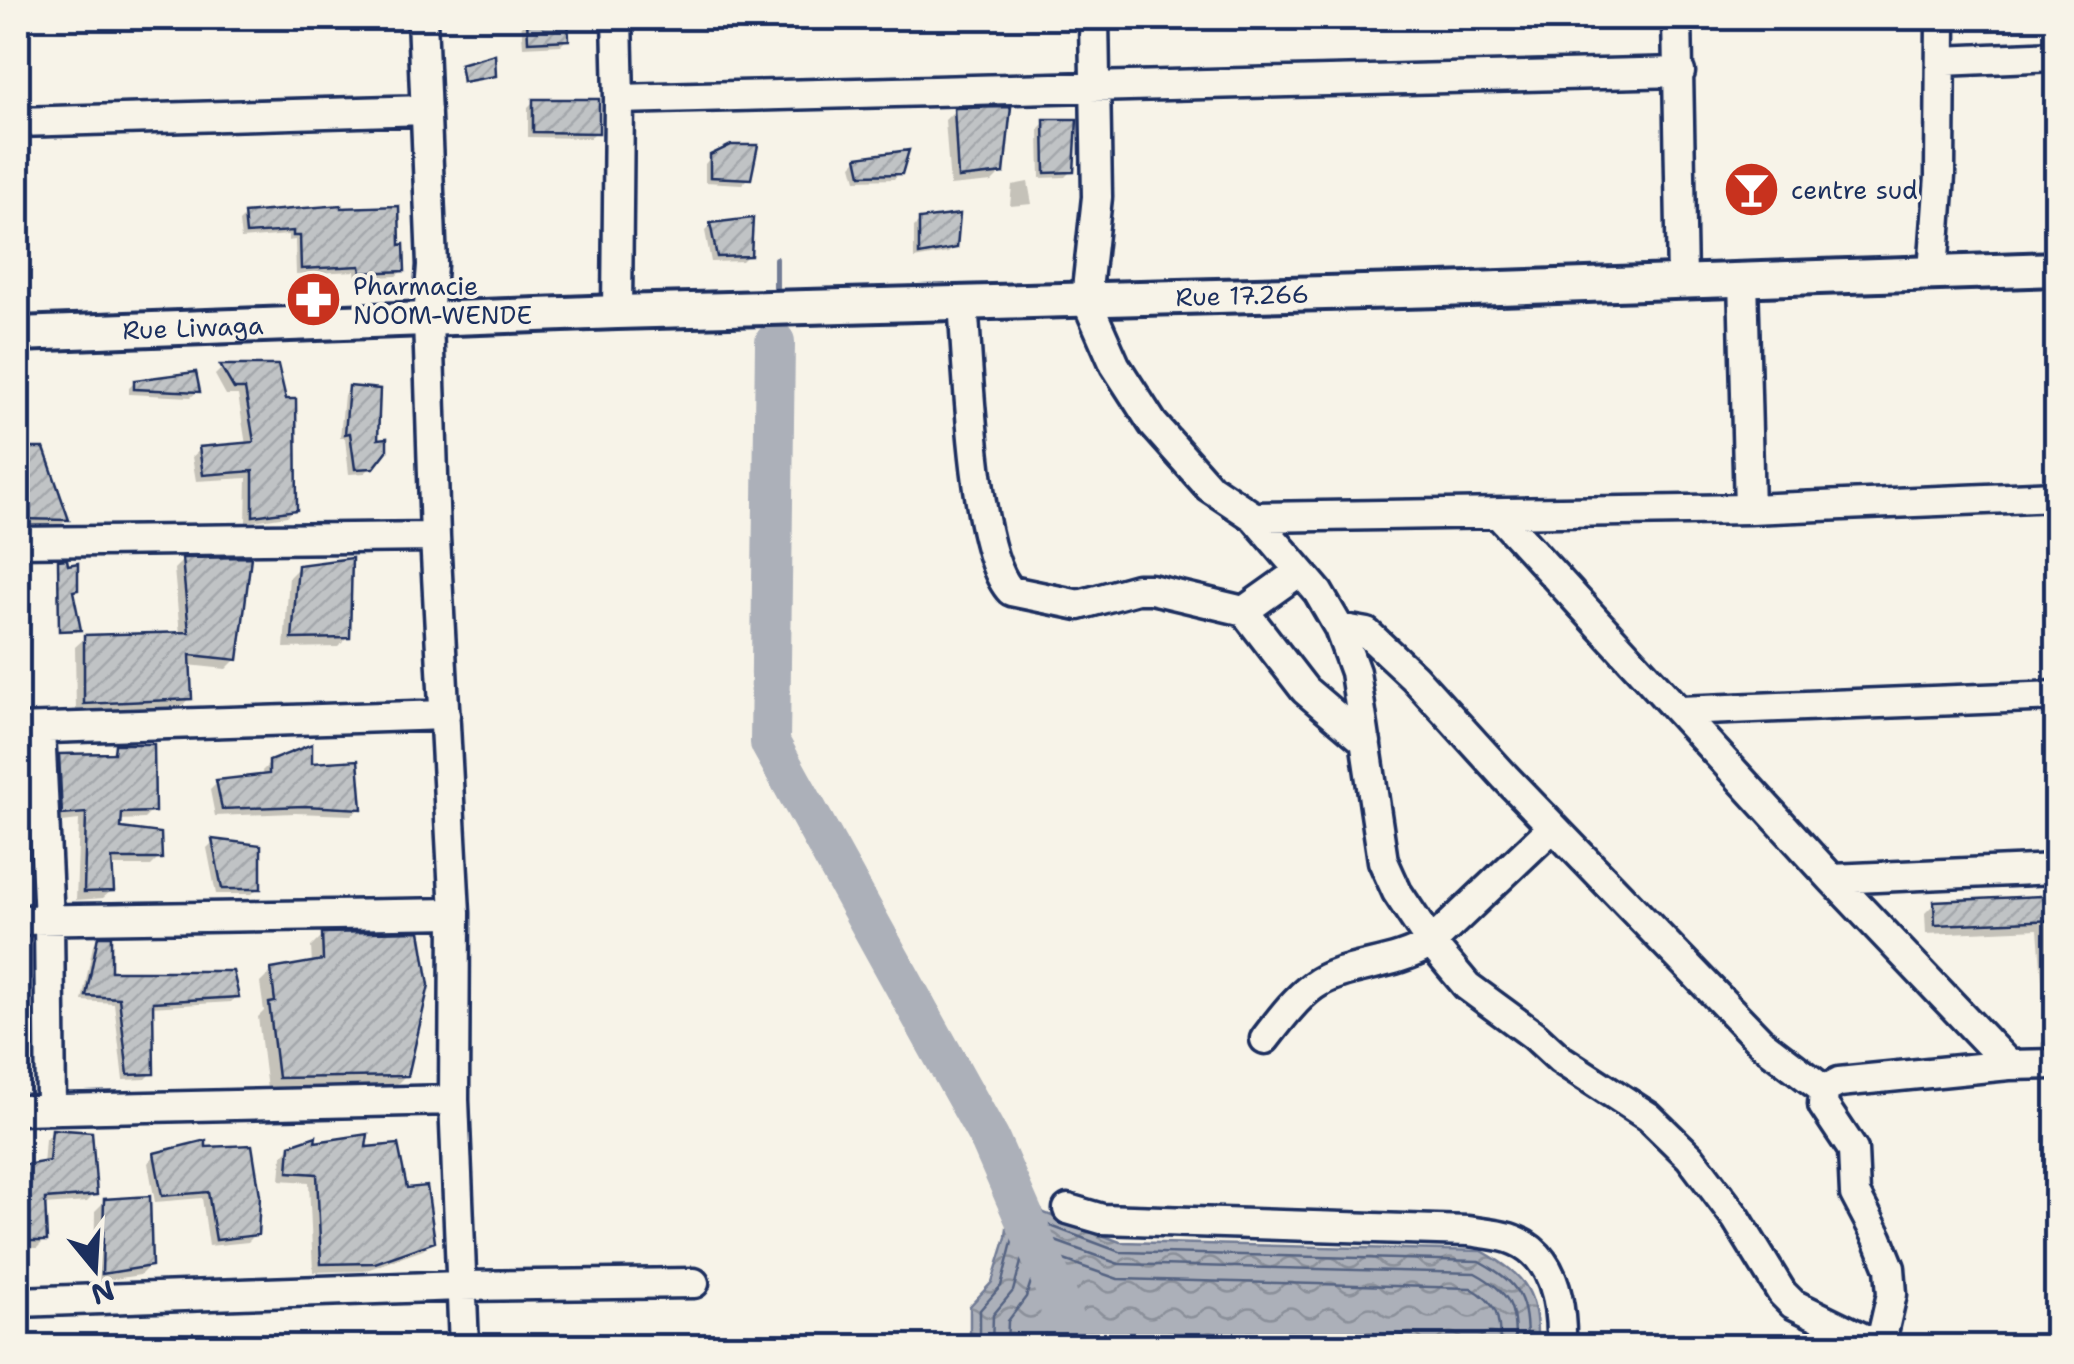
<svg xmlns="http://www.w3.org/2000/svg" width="2074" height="1364" font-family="'Shantell Sans',sans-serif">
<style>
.water{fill:url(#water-waves);stroke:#727c95;stroke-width:2.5}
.shadow{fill:#0003}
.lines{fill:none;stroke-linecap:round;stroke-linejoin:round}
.shore{stroke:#556382;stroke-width:2.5}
.stream{stroke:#727c95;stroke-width:6}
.river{stroke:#acb0b9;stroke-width:40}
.building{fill:url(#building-hatch);stroke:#1b2f5e;stroke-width:2.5}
.minor-casing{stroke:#1b2f5e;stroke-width:35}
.major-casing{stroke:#1b2f5e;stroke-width:40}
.minor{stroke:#f7f3e8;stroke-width:28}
.major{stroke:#f7f3e8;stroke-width:32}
.labels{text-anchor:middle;stroke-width:8;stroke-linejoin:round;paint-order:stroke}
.poi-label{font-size:25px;fill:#1b2f5e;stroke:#f7f3e8;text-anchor:start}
.street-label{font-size:25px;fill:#1b2f5e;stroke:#f7f3e8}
</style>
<defs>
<pattern id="water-waves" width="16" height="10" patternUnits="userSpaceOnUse" patternTransform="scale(2.5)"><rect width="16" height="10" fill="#acb0b9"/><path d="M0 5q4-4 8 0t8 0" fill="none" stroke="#8b909a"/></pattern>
<pattern id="building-hatch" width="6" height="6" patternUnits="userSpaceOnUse" patternTransform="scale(2.5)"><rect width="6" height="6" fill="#c0c3c5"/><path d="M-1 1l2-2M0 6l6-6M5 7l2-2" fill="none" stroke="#a4a8ac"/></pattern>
</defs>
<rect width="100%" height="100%" fill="#f7f3e8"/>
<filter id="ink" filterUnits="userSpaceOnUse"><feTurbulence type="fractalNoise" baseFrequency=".01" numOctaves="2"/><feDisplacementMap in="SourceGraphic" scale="20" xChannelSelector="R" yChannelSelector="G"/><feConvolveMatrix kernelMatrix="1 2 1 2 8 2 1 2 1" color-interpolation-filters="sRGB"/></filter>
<g filter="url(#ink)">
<path class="water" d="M1031 1199 1044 1213 1120 1242 1482 1251C1528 1277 1538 1293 1537 1346H970V1306L992 1282 1006 1237 1009 1209Z"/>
<path class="shadow" d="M521 18H566L567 39 561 45 523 47Z
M461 66 493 75 461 83Z
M534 101 596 132 590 138 528 137V107Z
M955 110 1002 172 992 182 950 186 945 120Z
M1045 122 1071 171 1065 177 1040 178 1039 128Z
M711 157 749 177 742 184 705 182V164Z
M858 159 900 172 894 179 856 180 852 165Z
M1028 182 1032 204 1010 206 1012 185Z
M245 216 397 247 403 270 396 276 356 278 355 271 296 274 295 240 288 241V235L241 239 239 222Z
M920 221 955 247 948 253 914 259V227Z
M711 225 748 255 742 261 711 262 705 231Z
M222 368H276L295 509 287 516 246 522 247 478 196 481 192 457 200 450 246 445 238 395H226L215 375Z
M135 382 197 392 191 397 129 394V388Z
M350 389 372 466 365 473 349 474 345 438H340L344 395Z
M42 450 66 520 57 529 18 528V452Z
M183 560 236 659 226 669 188 665 189 698 180 708 76 712 75 647 85 638 180 634 174 569Z
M59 563 76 589 71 592 77 632H58Z
M299 567 348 637 338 647 284 648 289 577Z
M116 747 152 811 144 819 119 820 118 830 159 858 151 866H110L112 890 103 898 76 900 79 820 54 823 51 765 60 757 107 756Z
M270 763 360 808 352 815 295 813 215 816 210 790 217 783 263 777 262 771Z
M213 842 258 888 252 894H216L207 848Z
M2056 899V1006L2044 1007 2038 929 1926 934 1925 913 1935 903Z
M323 935 406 1075 394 1087 267 1089 258 1017 264 1011 260 983 272 971 312 964 311 947Z
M99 939 108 974 236 997 231 1002 151 1007 152 1073 146 1079 123 1080 114 1003 82 1001 93 945Z
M2056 1036V1055L2041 1052V1043L2047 1037Z
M53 1132 95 1194 87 1202 43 1205 45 1240 37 1248H18V1169L43 1165 45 1139Z
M203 1143 256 1234 248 1242 209 1246 202 1198 155 1202 148 1163 155 1155Z
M291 1147 363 1150 405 1190 432 1242 423 1250 364 1271 313 1272 309 1182 280 1180 282 1156Z
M105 1201 150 1265 140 1275 94 1282 95 1211Z"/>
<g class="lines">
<path class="shore" d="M980 1346V1310L1001 1286 1018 1218 1027 1212 1040 1222 1120 1252 1479 1261C1522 1284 1527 1300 1527 1346
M992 1346 993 1315 1013 1291 1028 1237 1033 1233 1119 1264 1475 1273C1512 1293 1515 1307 1515 1346
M1007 1346 1008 1321 1026 1297 1039 1256 1044 1253 1118 1279 1471 1288C1498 1303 1500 1318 1500 1346"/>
<path class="stream" d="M776 287V259"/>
<path class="river" d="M775 342 770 743 990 1140 1055 1288 1070 1346"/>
</g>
<path class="building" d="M527 18H568L569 40 528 42Z
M495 54 496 76 463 82 460 64Z
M533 99H599V133L533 132Z
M1011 107 1004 173 958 178 954 108Z
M1044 119H1077L1074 172 1045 173Z
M731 145H758L751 179 710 177V155Z
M909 150 902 174 861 175 857 157Z
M341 205V208L399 206 400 245 404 244 405 271 361 273 360 266 301 269 300 236H293V231L246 234 244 213Z
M960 214 957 248 919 255V219Z
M753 218 751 256 717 257 710 223Z
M220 365H278L286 399H296L297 510 253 516V471L203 475 199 447 254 442 245 389H234Z
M196 372 200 392 134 389V380Z
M349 386 380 389 378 439 387 438V451L374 468 355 469 350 433 345 434Z
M18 448H44L69 520 18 519Z
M251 557 238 660 190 655 192 699 84 704V635L189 632 182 558Z
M352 558 350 638 292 639 298 565Z
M67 559 68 565 78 563V590L73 591 81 630 59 631 58 560Z
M115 744H154L155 812 122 813 121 828 161 833 162 859H112L114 891 84 892 86 813 62 815 59 754 114 753Z
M312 744V763L358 760 362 809 304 806 222 809 216 780 269 774V761Z
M212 839 261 845V889H222Z
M2041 896 2056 898V920L1935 925 1934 901Z
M420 931 429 985 408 1076 278 1078 269 1003 275 1002 271 969 323 960 322 933Z
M98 936H111V971H233L239 997 153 1002 154 1074 128 1075 119 998 86 996Z
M52 1129 92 1132 97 1195 45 1199 47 1241H18V1166L49 1161Z
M368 1134 366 1147 398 1144 407 1188 427 1186 435 1242 375 1263 321 1264 317 1174 288 1172 290 1145 316 1136 315 1142Z
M206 1140V1147L252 1145 260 1195 258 1235 216 1240 208 1192 162 1196 154 1153Z
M150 1196 152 1266 102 1274 104 1199Z"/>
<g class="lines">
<defs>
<path id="minor" d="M422 18 432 265 428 319 435 537 455 913 454 1100 464 1346
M617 18 619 99 617 312
M1094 18 1097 197 1086 299 1115 365 1153 424 1209 487 1254 517 1749 509 2056 496
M1677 18 1682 280
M1942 61 2056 56
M619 99 1680 72
M18 122 426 110
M1933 272 1940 176 1941 18
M1743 279 1749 509
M963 302C968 362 973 553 1011 591L1079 605 1137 589H1151L1244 611 1300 571
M1499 515 1832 879 2009 1065
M1254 517 1318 592 1339 628 1355 672 1383 861 1397 892 1431 943 1467 986 1535 1036 1560 1059 1649 1117 1690 1157 1736 1218 1782 1293 1793 1304 1879 1346
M18 542 435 537
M1244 611 1305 690 1366 742
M1339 628 1367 633 1414 677 1505 777 1762 1043 1824 1090
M1680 711 2056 696
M18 729 445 715
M40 729 49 920 51 1108
M1832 879 2056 869
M18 920 455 913
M1265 1039C1279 1021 1294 1000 1313 986 1344 963 1392 968 1431 943L1553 827
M18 1110 454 1100
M1068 1209 1102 1219 1468 1231C1481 1233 1496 1234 1509 1238 1556 1253 1562 1305 1561 1346
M18 1302 460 1286 694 1283
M1880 1346 1892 1294 1890 1268 1878 1238 1855 1194 1853 1150 1823 1105 1824 1090 1839 1082 2009 1065 2056 1064"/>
<g id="major">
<path id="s1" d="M18 334 617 312 1440 290 2056 269"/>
</g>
</defs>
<use href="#minor" class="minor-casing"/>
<use href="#major" class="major-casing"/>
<use href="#minor" class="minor"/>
<use href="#major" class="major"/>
</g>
</g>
<defs>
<symbol id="bar-disc" viewBox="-11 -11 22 22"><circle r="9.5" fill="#c8321e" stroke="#f7f3e8"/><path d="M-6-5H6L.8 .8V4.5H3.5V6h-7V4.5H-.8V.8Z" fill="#fff"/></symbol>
<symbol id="pharmacy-disc" viewBox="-11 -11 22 22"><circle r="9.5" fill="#c8321e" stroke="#f7f3e8"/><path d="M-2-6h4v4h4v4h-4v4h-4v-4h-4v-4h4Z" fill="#fff"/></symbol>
</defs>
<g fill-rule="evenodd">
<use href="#bar-disc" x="1720" y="158" width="63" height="63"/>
<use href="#pharmacy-disc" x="282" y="268" width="63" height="63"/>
</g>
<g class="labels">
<g class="poi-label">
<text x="1791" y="199">centre sud</text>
<text x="353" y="295">Pharmacie<tspan x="353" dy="29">NOOM-WENDE</tspan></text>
</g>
<g class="street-label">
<text dy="9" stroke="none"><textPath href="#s1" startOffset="1225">Rue 17.266</textPath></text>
<text dy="9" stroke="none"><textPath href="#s1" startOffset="175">Rue Liwaga</textPath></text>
</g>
</g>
<rect width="2074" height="1364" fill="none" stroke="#f7f3e8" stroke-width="60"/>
<rect x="30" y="30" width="2014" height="1304" fill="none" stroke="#1b2f5e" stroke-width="4" filter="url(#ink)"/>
<g transform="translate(95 1269) rotate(162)" stroke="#f7f3e8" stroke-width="8" paint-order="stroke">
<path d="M0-8L18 38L0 25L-18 38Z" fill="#1b2f5e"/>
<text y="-15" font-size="28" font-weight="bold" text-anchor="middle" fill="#1b2f5e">N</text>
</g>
</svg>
